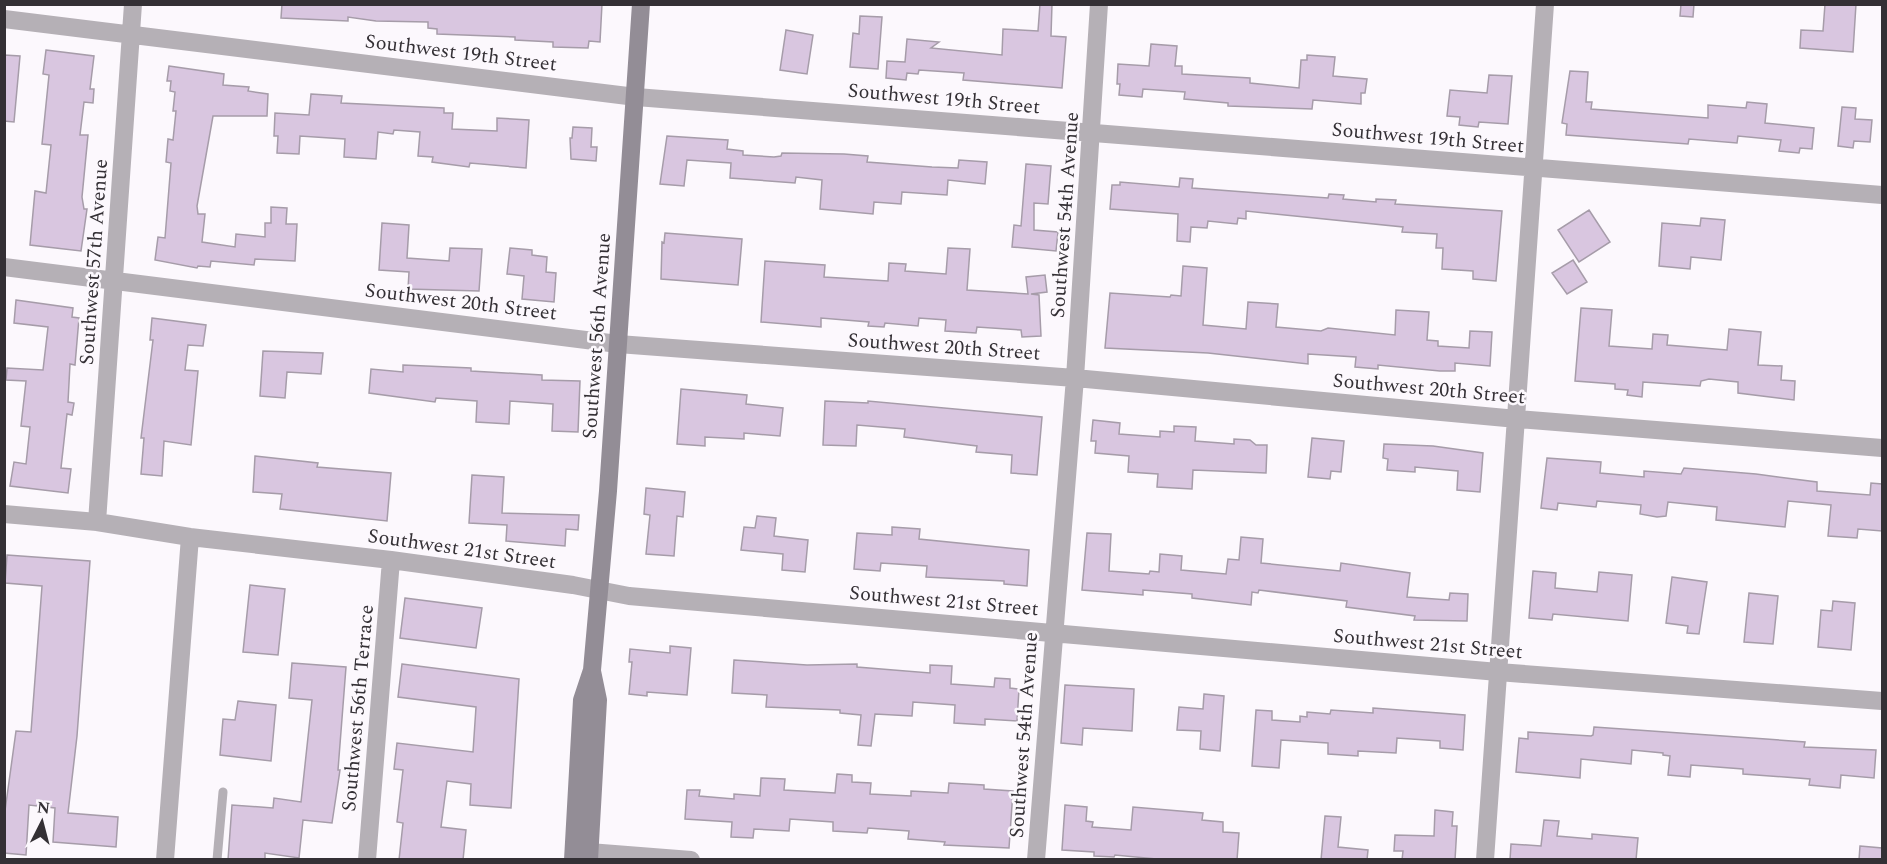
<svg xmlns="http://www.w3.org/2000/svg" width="1887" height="864" font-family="Spectral,serif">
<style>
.building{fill:#d9c6e0;stroke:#a69ca9;stroke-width:1.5}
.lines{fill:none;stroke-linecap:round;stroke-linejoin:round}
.lane{stroke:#b5b0b6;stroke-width:9}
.street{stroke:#b5b0b6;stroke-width:18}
.secondary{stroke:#938d96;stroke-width:18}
.labels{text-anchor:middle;stroke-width:5;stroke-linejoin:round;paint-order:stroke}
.street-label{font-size:20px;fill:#343035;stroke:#fcf8fd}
</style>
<rect width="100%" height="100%" fill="#fcf8fd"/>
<path class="building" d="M282 4H602L600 42 589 41 588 48 553 47V42L515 40V37L437 34V29L428 28V22L376 21 348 17V21L281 18Z
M1040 4H1052L1051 36 1066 37 1062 88 963 80 964 73 919 70 918 74 907 73 906 80 886 78 887 61 905 62 907 39 939 42 931 48 1002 55 1003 29 1038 31Z
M1681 4H1694L1693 17 1680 16Z
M1825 4H1856L1853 52 1800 48 1801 30 1823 31Z
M860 16 882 17 878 69 850 67 853 33 859 34Z
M786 30 813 35 807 74 780 70Z
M1151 44 1177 46 1175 66H1182V74L1250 78V83L1299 88 1301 60H1307V55L1335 57 1333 76 1367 79 1365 93H1361V104L1313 100 1312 109 1228 106V103L1184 99 1185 92 1143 89 1142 97 1119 95 1120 84H1117L1118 64 1149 66Z
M46 50 94 56 90 89H94L93 103 84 102 80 135H88L82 197 84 209H87L81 251 30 245 35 191 46 193 51 145 42 144 49 75 43 74Z
M4 55 20 56 14 122 4 121Z
M169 66 224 74 223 85 249 87 248 91 268 94 267 116H213L197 206 198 214H205L202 242 235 247 236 234 265 237V223H271V207L287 208 286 224H297L295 261 255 259 254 265 211 261 210 267 198 266 197 268 155 260 158 237 165 238 171 163 166 162 168 139 173 140 176 111H173L175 92 170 91 171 81H167Z
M1570 71 1588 72 1586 102H1592L1591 109 1708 118V105L1746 108 1747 102 1767 104 1765 123 1814 128 1812 149 1800 148 1799 153 1779 151 1781 140 1738 136 1737 143 1689 139 1688 144 1566 135 1567 124 1562 123Z
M1489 75 1512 76 1508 124 1479 122 1478 127 1459 125 1460 117 1447 116 1450 90 1487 93Z
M311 94 342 96 341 103 444 108V113H453L452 129 497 131V118L529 120 526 168 470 163 469 167 432 162 433 157 418 156 420 132 394 130 393 134 378 132 376 159 344 157 345 139 300 136 299 154 277 153 278 136H274L275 113 309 115Z
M1842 107 1856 108 1855 119 1872 120 1870 142 1854 141 1853 148 1838 146Z
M573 127 592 128 591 147H597L596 161 571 159 570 138H572Z
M667 136 728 140 727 149 743 151V155L774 157 781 156 782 153 844 154 868 156 867 162 932 167 958 168 959 160 987 162 985 184 948 180 947 195 902 192 901 204 874 202 873 214 820 209 822 180 796 177 795 183 730 178 731 163 687 160 684 186 660 184Z
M1026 164 1051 166 1048 204 1034 203V230L1058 232 1056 251 1012 247 1014 225 1021 226Z
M1180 178 1193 179 1192 188 1328 198 1329 194 1344 195 1343 199 1376 202V199L1396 200 1395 204 1502 211 1496 281 1473 279V271L1442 269 1443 248H1436L1437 234 1402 232 1403 227 1246 211V219L1238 218 1237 224 1208 221 1207 228 1191 227 1190 242 1177 241 1178 214 1110 209 1112 185H1120V182L1179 187Z
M1589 210 1610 242 1579 262 1558 230Z
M1701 218 1725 220 1721 260 1691 257 1690 269 1659 266 1662 223 1700 226Z
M382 223 409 225 407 258 449 261 450 248 482 249 479 291 408 289 409 272 379 270Z
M665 233 742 239 738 285 661 279 662 242 664 243Z
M510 248 532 250V255L547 257 546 272 556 273 554 302 522 299 524 276 507 274Z
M948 248 970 249 967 290 1028 294 1026 277 1045 275 1047 292 1031 294 1039 295 1041 336 1022 337 1021 330 977 327 976 333 945 331 946 320 919 318 918 326 885 323 884 327 868 326 869 322 821 318V327L761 322 765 261 825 265 824 277 888 281 889 263 906 264 905 271 946 274Z
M1573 260 1587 282 1567 294 1552 273Z
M1183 266 1207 268 1203 325 1246 329 1248 302 1278 304 1276 327 1321 331 1328 328 1395 335 1396 310 1429 312 1427 340 1438 341V346L1469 348 1470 331 1492 332 1490 366 1455 363V371H1440L1378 365V369L1355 367 1356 357 1308 354V364L1208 353 1105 348 1110 293 1170 297 1171 295 1181 296Z
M16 300 73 308 72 317 79 318 75 365 70 364 68 402 74 403 72 415 67 414 61 468 71 469 68 493 10 486 14 462 26 464 30 427 21 426 26 381 6 380 7 368 43 370 48 327 14 323Z
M1581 308 1612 310 1609 346 1652 349 1653 334 1668 335 1667 345 1727 350 1729 329 1761 332 1758 365 1782 366 1781 380 1795 381 1794 400 1738 393V382L1709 379 1701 381 1700 386 1643 382 1642 397 1627 395 1628 390 1615 389V384L1575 381Z
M152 318 206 325 203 346 188 345 185 370 198 371 191 445 164 441 162 476 141 474 144 438H141L153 340H150Z
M263 351 323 353 321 374 287 372 285 398 260 396Z
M403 365 471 368V371L542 375V380L580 381 578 432 552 431 553 404 510 401 509 424 476 422 477 401 436 398 435 402 369 393 371 369 403 372Z
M681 389 747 395 746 404 783 408 780 436 744 433V439L705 437V446L677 444Z
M825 401 868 403V401L1042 417 1037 475 1011 473 1012 455 976 452 977 446 904 437 905 429 857 425 856 446 823 445Z
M1093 420 1120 423 1119 434 1160 437V431L1174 432V426L1196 427 1195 441 1234 444V439L1250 440 1256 445H1267L1266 473 1193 470 1192 489 1157 487 1158 474 1128 472 1129 456 1095 453 1096 441H1091Z
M1312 438 1344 441 1341 472 1331 471 1330 479 1308 477Z
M1384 444 1433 446 1483 453 1480 492 1457 490 1458 471 1415 467V472L1387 470 1388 459 1383 458Z
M255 456 318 463 317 467 391 473 387 521 280 509 282 494 253 492Z
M1547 458 1601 462 1600 473 1644 477V471L1681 474 1684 468 1756 474 1817 482V491L1870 495 1871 483 1882 484V531L1858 529 1857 538 1828 536 1831 505 1788 501 1785 527 1716 520 1717 507 1668 502 1666 516 1657 517 1640 514 1641 505 1597 501 1596 507 1558 503 1557 510 1541 508Z
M472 475 504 477 502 513 579 515 578 530 566 529 565 546 506 541 507 525 469 523Z
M646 488 685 492 683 517 677 516 674 556 646 554 650 515 644 514Z
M757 516 776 518 774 536 808 540 805 572 782 570 783 554 741 550 744 527 755 528Z
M892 527 920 529 919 539 1029 550 1027 586 1004 584V581L926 577 927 566 881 563 880 571 854 569 857 533 892 535Z
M1087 533 1111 534 1109 571 1149 574 1150 571 1159 572 1160 554 1182 556 1181 570 1226 574 1228 559 1239 560 1241 537 1263 539 1261 563 1340 571 1341 563 1410 573 1407 597 1449 600 1450 593 1468 594 1467 621 1414 620 1415 616 1346 607 1347 601 1259 590 1258 593 1252 592 1251 605 1192 598V594L1143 590V595L1082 590Z
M7 555 90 561 77 736 68 813 118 817 116 847 53 842 55 808 29 805 26 855 4 853V818L16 731 31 732 42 586 5 583Z
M1533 571 1556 573 1555 588 1597 592 1599 572 1632 575 1628 621 1553 614 1552 620 1529 618Z
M1672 577 1707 582 1699 634 1687 633 1688 626 1666 623Z
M250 585 285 589 278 655 243 652Z
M1749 593 1778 596 1773 644 1744 642Z
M405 598 482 608 476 648 400 638Z
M1833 601 1855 603 1851 650 1818 647 1821 610 1832 611Z
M670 646 691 648 687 695 647 692V696L629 694 632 662H629L630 649 670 653Z
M734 660 807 665 857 664V667L930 673V665L952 666 951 684 994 687 995 678 1010 679V688L1019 689 1017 721 985 719V725L954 723 955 705 913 702 912 716 875 714 871 746 858 745 861 715 840 713V710L766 707 767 695 732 693Z
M292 663 346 667 338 770H340L332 823 303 820 299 858 265 853V860H228L232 805 273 808 274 798 301 802 312 700 289 698Z
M402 664 519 679 511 808 470 805 471 784 447 781 441 827 466 830 463 860H399L403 823 397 822 403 770 394 769 397 743 473 752 476 707 398 697Z
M1065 685 1134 689 1132 731 1083 728 1082 745 1061 743Z
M1204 694 1224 696 1220 751 1200 749 1201 731 1177 730 1179 707 1203 709Z
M238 701 276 705 271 761 220 755 223 719 235 720Z
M1373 708 1465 715 1463 750 1440 748V741L1397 738 1396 753 1358 751V756L1328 754V743L1281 740 1279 768 1252 766 1256 710 1272 711V720L1300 722V716L1307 717V712L1330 714 1331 710 1373 713Z
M1594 727 1766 739 1805 742 1804 747 1876 750 1874 778 1841 775 1840 788 1809 785 1810 779 1743 774V769L1691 765 1690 777 1668 775 1670 756 1663 755V753L1632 750 1631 764 1581 759 1580 778 1516 772 1519 738 1528 739V732L1591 736 1593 735Z
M837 774 852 775V782L871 783 870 794 911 796V791L948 793 949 783 984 785V789L1013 791 1009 848 944 845 945 842 908 839 909 831 868 828 867 833 833 831V822L790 819 789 831 754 829 753 838 731 837 732 822 685 819 687 790H700L699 796 734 799V794L760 796 761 778 785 779 784 790 835 793Z
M1065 805 1087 807 1086 821 1093 822 1092 827 1131 830 1133 807 1203 813 1202 820 1223 822V832L1239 833 1237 860H1167L1115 855 1114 857 1094 856V852L1062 850Z
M1435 810 1453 812 1452 826H1457L1455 860H1402L1403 851H1394L1395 835 1434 836Z
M1325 816 1341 817 1338 847 1368 850 1367 860H1321Z
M1544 820 1559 821 1557 836 1592 839V834L1638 838 1636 860H1510L1511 844 1541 846Z
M1860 846 1882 848V860H1859Z"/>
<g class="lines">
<path class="lane" d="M217 860 223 792"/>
<path class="street" d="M4 19 636 97 1882 195
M4 267 618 344 1075 378 1517 419 1882 448
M4 514 97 522 190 537 391 560 573 585 629 596 1498 672 1882 701
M97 522 133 4
M589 852 691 860
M165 860 190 537
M367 860 391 560
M1036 860 1075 378 1099 4
M1485 860 1545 4"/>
<path class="secondary" d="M573 860 582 700 592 670 608 491 641 4
M589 860 598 700 592 671"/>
</g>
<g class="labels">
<g class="street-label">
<text transform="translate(461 52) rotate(7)" y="7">Southwest 19th Street</text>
<text transform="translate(944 98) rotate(5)" y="7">Southwest 19th Street</text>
<text transform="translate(1428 137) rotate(5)" y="7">Southwest 19th Street</text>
<text transform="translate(1064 215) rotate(-86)" y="7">Southwest 54th Avenue</text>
<text transform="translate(93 262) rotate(-86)" y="7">Southwest 57th Avenue</text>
<text transform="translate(461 301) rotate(7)" y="7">Southwest 20th Street</text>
<text transform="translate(596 336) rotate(-86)" y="7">Southwest 56th Avenue</text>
<text transform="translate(944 346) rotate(4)" y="7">Southwest 20th Street</text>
<text transform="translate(1429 388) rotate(5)" y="7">Southwest 20th Street</text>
<text transform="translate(462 548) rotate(8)" y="7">Southwest 21st Street</text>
<text transform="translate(944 600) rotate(5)" y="7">Southwest 21st Street</text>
<text transform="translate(1428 643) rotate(5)" y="7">Southwest 21st Street</text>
<text transform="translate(357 708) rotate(-85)" y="7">Southwest 56th Terrace</text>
<text transform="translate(1023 735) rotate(-86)" y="7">Southwest 54th Avenue</text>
</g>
</g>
<rect width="1887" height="864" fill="none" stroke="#343035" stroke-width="12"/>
<g transform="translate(42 822) rotate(6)" stroke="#fcf8fd" stroke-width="4.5" paint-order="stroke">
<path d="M0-4.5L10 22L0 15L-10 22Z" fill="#343035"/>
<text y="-9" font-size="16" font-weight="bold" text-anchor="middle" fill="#343035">N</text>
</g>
</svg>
